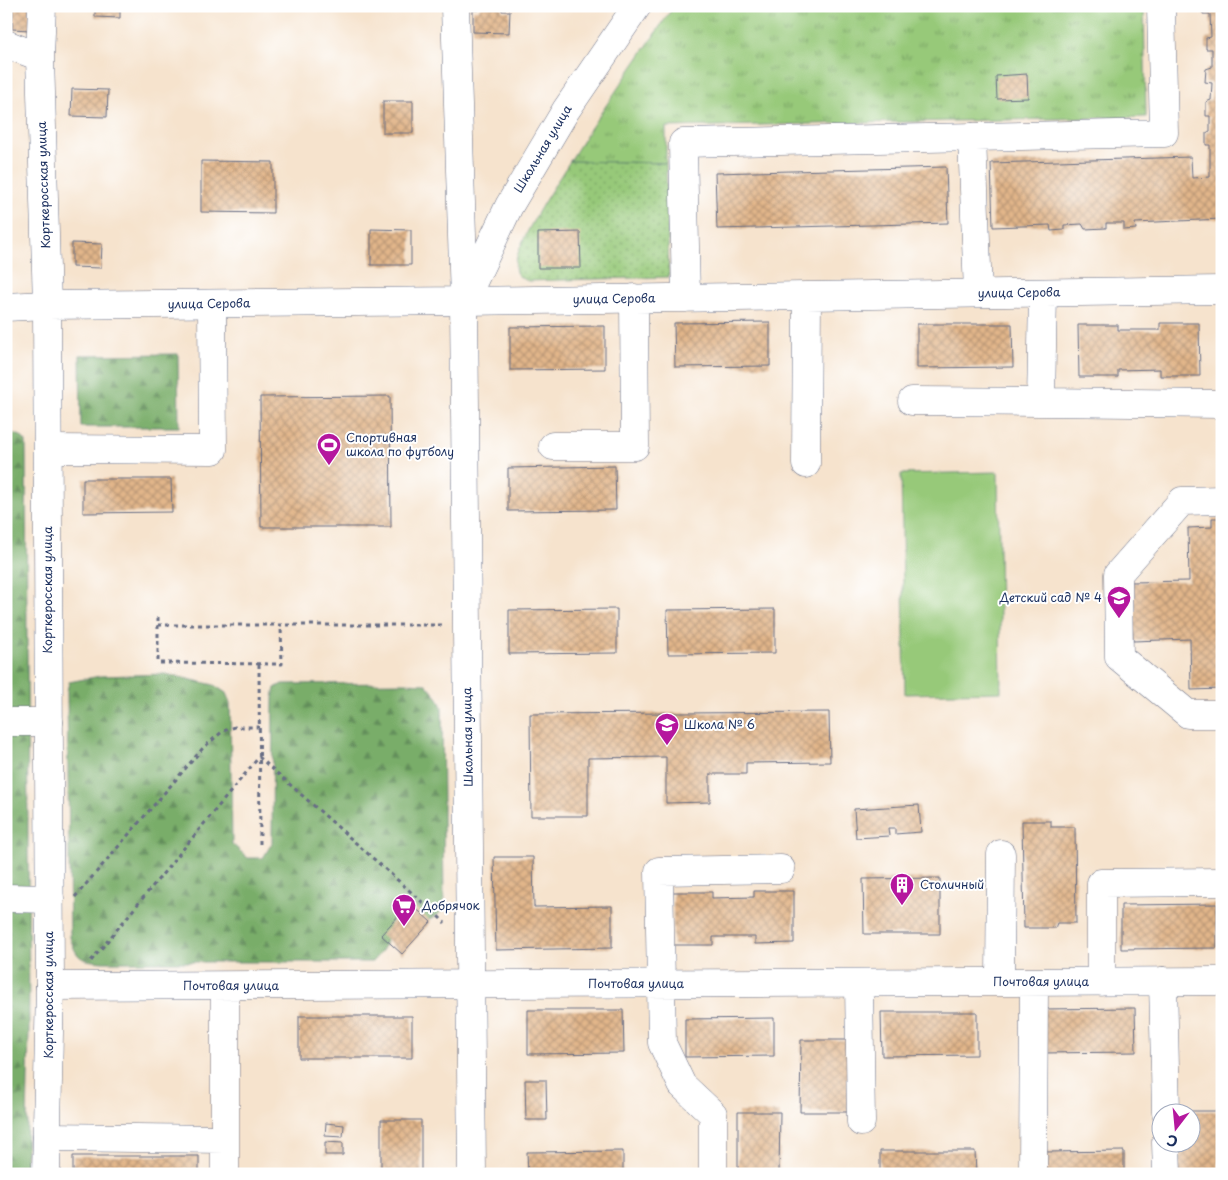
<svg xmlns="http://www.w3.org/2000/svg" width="1228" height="1180" font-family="'Playpen Sans',sans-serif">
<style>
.grass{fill:url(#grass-tufts);stroke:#597c6c}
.forest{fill:url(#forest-firs);stroke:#4a6e64}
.garden{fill:url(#garden-dots);stroke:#597c6c}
.pitch{fill:#97c979;stroke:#597c6c}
.building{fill:url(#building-cross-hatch)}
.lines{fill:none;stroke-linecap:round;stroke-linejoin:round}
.minor-casing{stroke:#686e85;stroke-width:29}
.major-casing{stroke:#686e85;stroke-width:29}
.path{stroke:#686e85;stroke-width:3;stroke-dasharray:4 4;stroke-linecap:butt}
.minor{stroke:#fff;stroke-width:28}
.major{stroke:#fff;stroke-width:28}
.labels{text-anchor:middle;stroke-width:4;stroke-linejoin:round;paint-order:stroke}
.street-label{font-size:12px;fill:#1b2f5e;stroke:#fff}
.poi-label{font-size:12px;fill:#1b2f5e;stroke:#fff;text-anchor:start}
</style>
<defs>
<pattern id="grass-tufts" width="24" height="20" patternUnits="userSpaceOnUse" patternTransform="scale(1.25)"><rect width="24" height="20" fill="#97c979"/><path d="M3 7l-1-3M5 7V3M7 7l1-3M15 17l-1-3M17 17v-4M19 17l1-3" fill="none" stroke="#7aa466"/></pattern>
<pattern id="forest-firs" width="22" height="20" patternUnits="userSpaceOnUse" patternTransform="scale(1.25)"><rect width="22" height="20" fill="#79ad69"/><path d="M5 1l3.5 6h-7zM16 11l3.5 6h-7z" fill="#628d5a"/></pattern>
<pattern id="garden-dots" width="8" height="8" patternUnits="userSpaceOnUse" patternTransform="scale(1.25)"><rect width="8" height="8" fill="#97c979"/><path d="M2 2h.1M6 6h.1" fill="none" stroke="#7aa466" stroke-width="1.8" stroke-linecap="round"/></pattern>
<pattern id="building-cross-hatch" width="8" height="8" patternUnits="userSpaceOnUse" patternTransform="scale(1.25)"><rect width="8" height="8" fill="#e2b68a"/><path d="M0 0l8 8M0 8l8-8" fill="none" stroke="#b69474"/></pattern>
</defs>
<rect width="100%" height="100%" fill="#fff"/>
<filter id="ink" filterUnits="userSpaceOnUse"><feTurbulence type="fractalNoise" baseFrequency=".02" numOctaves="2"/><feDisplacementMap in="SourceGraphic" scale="10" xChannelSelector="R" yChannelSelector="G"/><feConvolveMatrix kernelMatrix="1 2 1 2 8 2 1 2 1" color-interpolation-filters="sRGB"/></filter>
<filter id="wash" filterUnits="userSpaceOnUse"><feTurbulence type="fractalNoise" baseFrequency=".0096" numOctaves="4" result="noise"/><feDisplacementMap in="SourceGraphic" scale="20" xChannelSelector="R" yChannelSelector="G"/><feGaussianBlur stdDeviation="1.12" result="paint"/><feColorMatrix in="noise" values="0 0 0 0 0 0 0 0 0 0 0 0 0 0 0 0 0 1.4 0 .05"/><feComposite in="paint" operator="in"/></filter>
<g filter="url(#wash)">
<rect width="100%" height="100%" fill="#f6e3cd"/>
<path class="grass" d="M674 6H1144L1146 117 666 127V163L570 161 590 129Z"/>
<path class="forest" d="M178 354 179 427H81L80 355Z
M6 431 21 436 26 442 29 1030 26 1174H6Z
M166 674 214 685 226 693 230 703 232 844 248 858H263L272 843 273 698 275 688 282 684 405 683 426 684 438 698 442 707 444 906C427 937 413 904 397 914 387 921 388 937 384 947 382 952 376 957 372 962H103C81 960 77 960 70 937L67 691 69 682 100 676Z"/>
<path class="garden" d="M570 161 666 163 669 277 528 281C524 279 518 277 516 272 508 253 559 179 570 161Z"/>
<path class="pitch" d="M998 472 1001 692 905 694 901 474Z"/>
<g id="blocks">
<path class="building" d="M95 6H120V18L95 17Z
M480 6H502V11H510L509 33 473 32V10H479Z
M1203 6H1222V219L1135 223 1136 229 1124 230V223H1106V228L1085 229 1082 224 1064 225V230L1051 231 1050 225 993 227 991 163 1191 157 1192 178 1210 177V145H1206V133L1210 131V116H1206V102L1211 100 1212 83 1205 82 1206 69 1212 67V49H1206V38L1211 37 1210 14H1203Z
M13 7H31L30 30 12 29Z
M1027 74 1028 98 997 99 996 76Z
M6 86H10L9 114 6 113Z
M72 89 108 90 107 117 71 116Z
M383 101H413V133H383Z
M201 161 273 162V213L201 212Z
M946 167 948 223 717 229 715 173Z
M371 229 411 230V265H371Z
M580 232 581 268H538V233Z
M6 238H8V267H6Z
M72 243 102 244 101 268 72 267Z
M770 322V366L675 367 674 323Z
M1160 323H1199L1200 376H1160V369L1118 370V377H1079L1078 325H1118V330H1160Z
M917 324H1012L1013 367 917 368Z
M605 326V369L510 370V327Z
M390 396 391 527H261L260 397Z
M615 466 616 510 508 511V468Z
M83 479H171L172 512 83 513Z
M1212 518H1222V689L1191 690 1190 639 1133 641 1131 582 1189 581 1188 528 1212 527Z
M617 609V653L509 654V610Z
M775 609V653L668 654 667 610Z
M829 712 830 762 746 763V774H710V802L666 803V757L588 758V816H531L530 714Z
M919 805 921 832 895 834V828H888L889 836 856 838 854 809Z
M1022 821H1051V827H1075L1076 923H1057L1055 928H1024Z
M494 857H533L534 907 612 906V948L496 950Z
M940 878V934H864L863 879Z
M754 891H794V943L755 944V937H713V945H673V892H712V898L754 897Z
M410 903 431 922 402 954 381 935Z
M1217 904V948L1121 949V905Z
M1135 1008 1136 1052 1040 1053V1009Z
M528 1010H623L624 1053 528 1054Z
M881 1012H977V1055L882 1056Z
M299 1016H412V1058H299Z
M774 1018V1056L685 1057V1019Z
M801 1040H850L849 1112H800Z
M525 1080H546L547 1120H526Z
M1178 1111H1220L1219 1174H1178V1142H1190V1112H1178Z
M738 1112H780L779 1174H738Z
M381 1120H421V1174H381Z
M326 1123 344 1125 343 1137 325 1136Z
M325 1142 343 1143V1155H325Z
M623 1151V1174H528L527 1152Z
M880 1151H975L976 1174H880Z
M1124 1151V1174H1045V1152Z
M73 1156H199V1174H73Z"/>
</g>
</g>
<g filter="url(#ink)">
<use href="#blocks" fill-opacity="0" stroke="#686e85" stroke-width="1"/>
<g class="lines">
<defs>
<path id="minor" d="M455 6 464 301 1222 290
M6 44 40 57
M972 137 978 293
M686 298 683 143 1164 133 1161 6
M6 307 47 305 40 57 42 6
M912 401 1041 402 1043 293
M1041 402 1222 404
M553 446H635L634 298
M48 449 213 450 212 304
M806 464 807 296
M1222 500 1182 501 1118 574 1119 657 1188 714H1222
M6 722H49
M6 898 50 899
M1163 981 1166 1112
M1000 982 1001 854
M1101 982V883L1222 882
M859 983 861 1122
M50 986 1222 981
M47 1137 225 1139
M1166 1142 1167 1174
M225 1174V986
M713 1174V1114L682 1085 662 1043 659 871 781 869
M1033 1174 1034 982"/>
<path id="major" d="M46 1174 50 986 47 305 464 301
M472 1174 464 301 509 206 566 110 637 6"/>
</defs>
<use href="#minor" class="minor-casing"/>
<use href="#major" class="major-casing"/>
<path class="path" d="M158 617V663L282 664 281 626
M158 625H443
M259 664 260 846
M75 897 203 748 223 731 235 727H259
M91 961 259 757 438 916 445 923
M6 1057H7"/>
<use href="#minor" class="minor"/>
<use href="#major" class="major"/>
</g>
</g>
<defs>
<symbol id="stadium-pin" viewBox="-11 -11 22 30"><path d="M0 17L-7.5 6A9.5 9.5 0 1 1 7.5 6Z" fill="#b5179e" stroke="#fff"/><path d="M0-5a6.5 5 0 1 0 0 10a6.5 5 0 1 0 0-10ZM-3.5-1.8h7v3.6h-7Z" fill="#fff"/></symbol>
<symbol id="school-pin" viewBox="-11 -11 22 30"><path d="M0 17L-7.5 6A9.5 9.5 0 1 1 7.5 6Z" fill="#b5179e" stroke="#fff"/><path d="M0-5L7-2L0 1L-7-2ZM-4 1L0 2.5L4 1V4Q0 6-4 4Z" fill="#fff"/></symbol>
<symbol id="building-pin" viewBox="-11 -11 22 30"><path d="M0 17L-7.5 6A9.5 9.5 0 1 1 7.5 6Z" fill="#b5179e" stroke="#fff"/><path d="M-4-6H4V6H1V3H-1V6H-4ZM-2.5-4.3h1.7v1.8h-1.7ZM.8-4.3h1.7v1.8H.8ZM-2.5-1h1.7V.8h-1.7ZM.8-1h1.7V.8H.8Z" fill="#fff"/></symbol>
<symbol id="supermarket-pin" viewBox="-11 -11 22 30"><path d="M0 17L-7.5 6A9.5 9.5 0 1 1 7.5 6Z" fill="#b5179e" stroke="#fff"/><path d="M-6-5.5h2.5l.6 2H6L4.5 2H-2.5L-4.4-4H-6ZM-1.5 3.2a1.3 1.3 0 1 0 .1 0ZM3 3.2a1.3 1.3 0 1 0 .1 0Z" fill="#fff"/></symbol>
</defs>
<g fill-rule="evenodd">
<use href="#stadium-pin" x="315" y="431" width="28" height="38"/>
<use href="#school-pin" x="1105" y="584" width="28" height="38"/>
<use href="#school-pin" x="653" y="711" width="28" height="38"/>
<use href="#building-pin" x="888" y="871" width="28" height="38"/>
<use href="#supermarket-pin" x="390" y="892" width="28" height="38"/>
</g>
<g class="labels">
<g class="street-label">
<text transform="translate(543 149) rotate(-59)" y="4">Школьная улица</text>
<text transform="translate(44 185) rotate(-92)" y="4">Корткеросская улица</text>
<text transform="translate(1019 293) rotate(-1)" y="4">улица Серова</text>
<text transform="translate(614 299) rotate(-1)" y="4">улица Серова</text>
<text transform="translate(209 304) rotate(-1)" y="4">улица Серова</text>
<text transform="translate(48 590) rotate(-90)" y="4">Корткеросская улица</text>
<text transform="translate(468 737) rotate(-91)" y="4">Школьная улица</text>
<text x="1041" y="986">Почтовая улица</text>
<text x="636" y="988">Почтовая улица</text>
<text x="231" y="990">Почтовая улица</text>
<text transform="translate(49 995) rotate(-90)" y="4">Корткеросская улица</text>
</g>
<g class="poi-label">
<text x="346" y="442">Спортивная<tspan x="346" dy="14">школа по футболу</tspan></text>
<text x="1102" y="602" text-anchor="end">Детский сад № 4</text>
<text x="684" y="729">Школа № 6</text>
<text x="920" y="889">Столичный</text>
<text x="422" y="910">Добрячок</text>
</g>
</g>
<rect width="1228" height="1180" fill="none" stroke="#fff" stroke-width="25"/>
<g transform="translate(1176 1128) rotate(196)"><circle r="24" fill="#ffffff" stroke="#a4acbf"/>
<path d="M0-4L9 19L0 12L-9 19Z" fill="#b5179e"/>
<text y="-8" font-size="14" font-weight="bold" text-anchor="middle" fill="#1b2f5e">С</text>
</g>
</svg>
